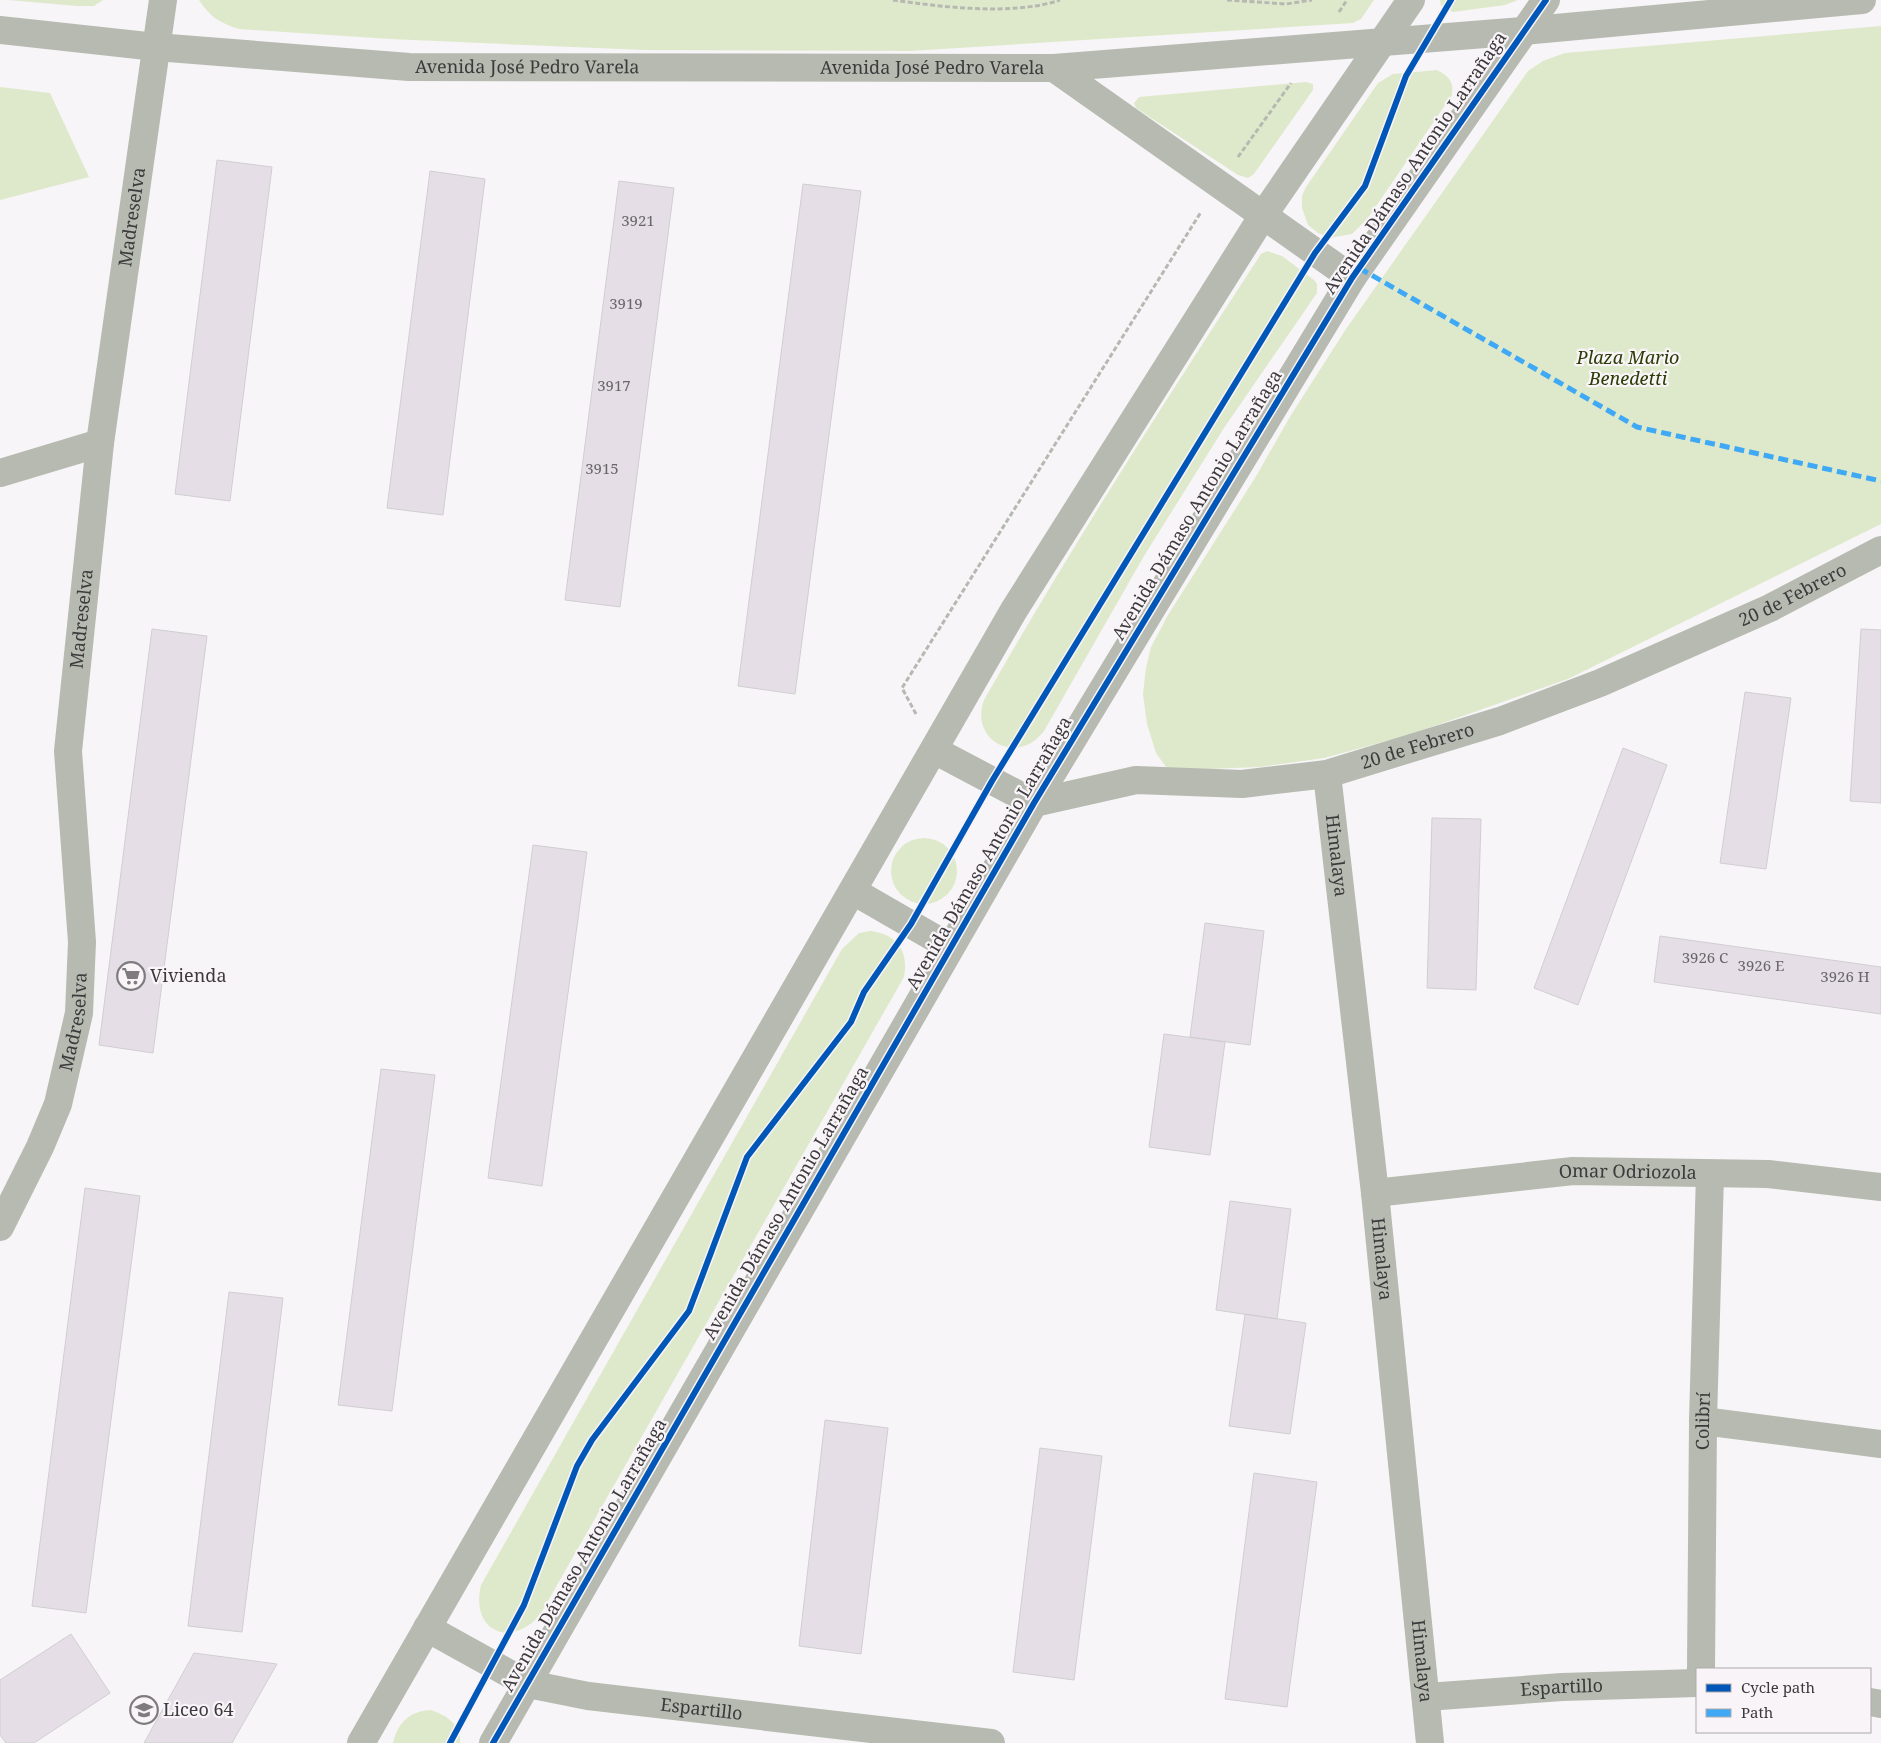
<svg xmlns="http://www.w3.org/2000/svg" width="1881" height="1743" font-family="'Noto Serif',serif">
<style>
.green{fill:#dee9cc}
.building{fill:#e5dee7;stroke:#d0ced0}
.lines{fill:none;stroke-linecap:round;stroke-linejoin:round}
.path{stroke:#b6b9b1;stroke-width:3;stroke-dasharray:5 2.5;stroke-linecap:butt}
.minor{stroke:#b6bab0;stroke-width:28}
.quiet{stroke:#3fa9f5;stroke-width:5;stroke-dasharray:10 5;stroke-linecap:butt}
.cycleway-casing{stroke:#f8f4f8;stroke-width:9}
.cycleway{stroke:#0057b8;stroke-width:6}
.labels{text-anchor:middle;stroke-width:4.5;stroke-linejoin:round;paint-order:stroke}
.number-label{font-size:15px;fill:#69666a}
.street-label{font-size:18px;fill:#3c3a3c;stroke:#f8f4f8}
.park-label{font-size:18px;font-style:italic;fill:#2b3c04;stroke:#f8f4f8}
.poi-label{font-size:18px;fill:#3c3a3c;stroke:#f8f4f8;text-anchor:start}
</style>
<rect width="100%" height="100%" fill="#f7f5f7"/>
<path class="green" d="M8 0H103L94 6H77Z
M199 0H1374L1361 19 1353 23 911 51 643 50 390 39 239 29C221 24 209 16 199 0Z
M1440 0H1518L1505 5 1453 12 1441 6Z
M1881 26V524L1568 679 1409 735 1324 758 1260 767 1182 770 1166 767 1156 753 1147 724 1143 694 1146 668 1151 647 1168 615 1255 478 1291 415 1346 329 1528 71 1543 61 1565 53Z
M1437 70C1449 76 1454 82 1452 95L1368 218 1352 234 1330 238 1318 233 1308 225 1302 208V196L1306 187 1378 83 1393 74Z
M1306 82 1313 84V90L1254 174 1248 178 1238 175 1136 108 1134 103 1139 97Z
M0 87 50 93 89 177 0 200Z
M1267 251 1282 256 1314 280 1317 284V293L1224 428 1144 556 1044 731C1017 767 969 740 984 700 1071 547 1165 401 1261 254Z
M891 871a33 33 0 1 1 66 0a33 33 0 1 1-66 0Z
M870 931C897 934 909 951 904 977L540 1615C510 1649 470 1631 481 1585L842 949 859 933Z
M431 1710C446 1715 462 1725 460 1743H393C398 1722 410 1711 431 1710Z"/>
<path class="building" d="M217 160 272 167 230 501 175 494Z
M430 171 485 179 443 515 387 508Z
M619 181 674 188 620 607 565 600Z
M803 184 861 191 795 694 738 686Z
M152 629 207 636 153 1053 99 1045Z
M1861 629 1881 630V803L1850 801Z
M1745 692 1791 698 1766 869 1720 863Z
M1623 748 1667 765 1578 1005 1534 988Z
M1432 818 1481 819 1476 990 1427 988Z
M533 845 587 852 542 1186 488 1178Z
M1205 923 1264 931 1250 1045 1190 1037Z
M1660 936 1881 967V1014L1654 982Z
M1164 1034 1225 1042 1210 1155 1149 1147Z
M381 1069 435 1075 392 1411 338 1405Z
M85 1188 140 1196 86 1613 32 1606Z
M1230 1201 1291 1209 1277 1319 1216 1310Z
M229 1292 283 1298 242 1632 188 1626Z
M1245 1314 1306 1323 1290 1434 1229 1426Z
M825 1420 888 1428 861 1654 799 1646Z
M1040 1448 1102 1456 1074 1680 1013 1672Z
M1254 1473 1317 1482 1287 1707 1225 1699Z
M71 1634 110 1693 34 1743H6L0 1735V1680Z
M194 1653 277 1664 232 1743H144Z"/>
<g class="lines">
<path class="path" d="M893 0C942 7 1013 16 1060 0
M1227 0 1286 4 1312 0
M1339 12 1347 0
M1238 157 1291 83
M916 714 902 688 1201 212"/>
<g class="minor">
<path id="s1" d="M0 30 156 47 409 67 1054 68 1523 31 1862 0"/>
<path d="M1054 68 1352 278"/>
<path d="M0 473 100 443"/>
<path id="s2" d="M934 750 1034 803 1136 780 1242 784 1327 774 1500 721 1600 683 1770 608 1881 550"/>
<path id="s3" d="M1327 774 1375 1193 1430 1743"/>
<path d="M853 891 950 947"/>
<path id="s4" d="M1375 1193 1573 1171 1768 1174 1881 1187"/>
<path id="s5" d="M0 1227 40 1147 58 1104 79 1013 82 942 68 751 100 443 163 0"/>
<path d="M1703 1421 1881 1444"/>
<path id="s6" d="M427 1628 528 1684 588 1696 991 1743"/>
<path id="s7" d="M1701 1669 1703 1421 1710 1174"/>
<path id="s8" d="M1427 1697 1562 1687 1697 1683"/>
<path d="M1870 1702 1881 1704"/>
<path d="M361 1743 1014 610 1262 217 1411 0"/>
<path d="M493 1743 1034 803 1352 278 1546 0"/>
</g>
<path class="quiet" d="M1359 268 1637 427 1881 481"/>
<defs>
<path id="cycleway" d="M450 1743 524 1605 577 1466 592 1440 689 1311 747 1157 851 1022 864 992 911 924 992 781 1315 253 1365 186 1406 76 1451 0
M493 1743 1034 803 1352 278 1546 0"/>
</defs>
<use href="#cycleway" class="cycleway-casing"/>
<use href="#cycleway" class="cycleway"/>
</g>
<defs>
<symbol id="supermarket-ring" viewBox="-11 -11 22 22"><circle r="9.5" fill="#f8f4f8" stroke="#7d7b7d" stroke-width="1.5"/><path d="M-6-5.5h2.5l.6 2H6L4.5 2H-2.5L-4.4-4H-6ZM-1.5 3.2a1.3 1.3 0 1 0 .1 0ZM3 3.2a1.3 1.3 0 1 0 .1 0Z" fill="#7d7b7d"/></symbol>
<symbol id="school-ring" viewBox="-11 -11 22 22"><circle r="9.5" fill="#f8f4f8" stroke="#7d7b7d" stroke-width="1.5"/><path d="M0-5L7-2L0 1L-7-2ZM-4 1L0 2.5L4 1V4Q0 6-4 4Z" fill="#7d7b7d"/></symbol>
</defs>
<g fill-rule="evenodd">
<use href="#supermarket-ring" x="115" y="960" width="32" height="32"/>
<use href="#school-ring" x="128" y="1694" width="32" height="32"/>
</g>
<g class="labels">
<g class="number-label">
<text x="638" y="226">3921</text>
<text x="626" y="309">3919</text>
<text x="614" y="391">3917</text>
<text x="602" y="474">3915</text>
<text x="1705" y="963">3926 C</text>
<text x="1761" y="971">3926 E</text>
<text x="1845" y="982">3926 H</text>
</g>
<g class="street-label">
<text dy="6" stroke="none"><textPath href="#s1" startOffset="529">Avenida José Pedro Varela</textPath></text>
<text dy="6" stroke="none"><textPath href="#s1" startOffset="934">Avenida José Pedro Varela</textPath></text>
<text transform="translate(1415 163) rotate(-56)" y="6">Avenida Dámaso Antonio Larrañaga</text>
<text dy="6" stroke="none"><textPath href="#s5" startOffset="1030">Madreselva</textPath></text>
<text transform="translate(1197 505) rotate(-59)" y="6">Avenida Dámaso Antonio Larrañaga</text>
<text dy="6" stroke="none"><textPath href="#s2" startOffset="909">20 de Febrero</textPath></text>
<text dy="6" stroke="none"><textPath href="#s5" startOffset="625">Madreselva</textPath></text>
<text dy="6" stroke="none"><textPath href="#s2" startOffset="504">20 de Febrero</textPath></text>
<text transform="translate(989 853) rotate(-60)" y="6">Avenida Dámaso Antonio Larrañaga</text>
<text dy="6" stroke="none"><textPath href="#s3" startOffset="82">Himalaya</textPath></text>
<text dy="6" stroke="none"><textPath href="#s5" startOffset="220">Madreselva</textPath></text>
<text dy="6" stroke="none"><textPath href="#s4" startOffset="254">Omar Odriozola</textPath></text>
<text transform="translate(786 1203) rotate(-60)" y="6">Avenida Dámaso Antonio Larrañaga</text>
<text dy="6" stroke="none"><textPath href="#s3" startOffset="488">Himalaya</textPath></text>
<text dy="6" stroke="none"><textPath href="#s7" startOffset="248">Colibrí</textPath></text>
<text transform="translate(584 1555) rotate(-60)" y="6">Avenida Dámaso Antonio Larrañaga</text>
<text dy="6" stroke="none"><textPath href="#s3" startOffset="892">Himalaya</textPath></text>
<text dy="6" stroke="none"><textPath href="#s8" startOffset="135">Espartillo</textPath></text>
<text dy="6" stroke="none"><textPath href="#s6" startOffset="291">Espartillo</textPath></text>
</g>
<g class="park-label">
<text x="1628" y="364">Plaza Mario<tspan x="1628" dy="21">Benedetti</tspan></text>
</g>
<g class="poi-label">
<text x="150" y="982">Vivienda</text>
<text x="163" y="1716">Liceo 64</text>
</g>
</g>
<rect x="1696" y="1668" width="175" height="65" fill="#f8f4f8" stroke="#adaaad"/>
<rect x="1706" y="1684" width="25" height="8" fill="#0057b8" stroke="#adaaad"/>
<text x="1741" y="1693" font-size="15" fill="#3c3a3c">Cycle path</text>
<rect x="1706" y="1709" width="25" height="8" fill="#3fa9f5" stroke="#adaaad"/>
<text x="1741" y="1718" font-size="15" fill="#3c3a3c">Path</text>
</svg>
